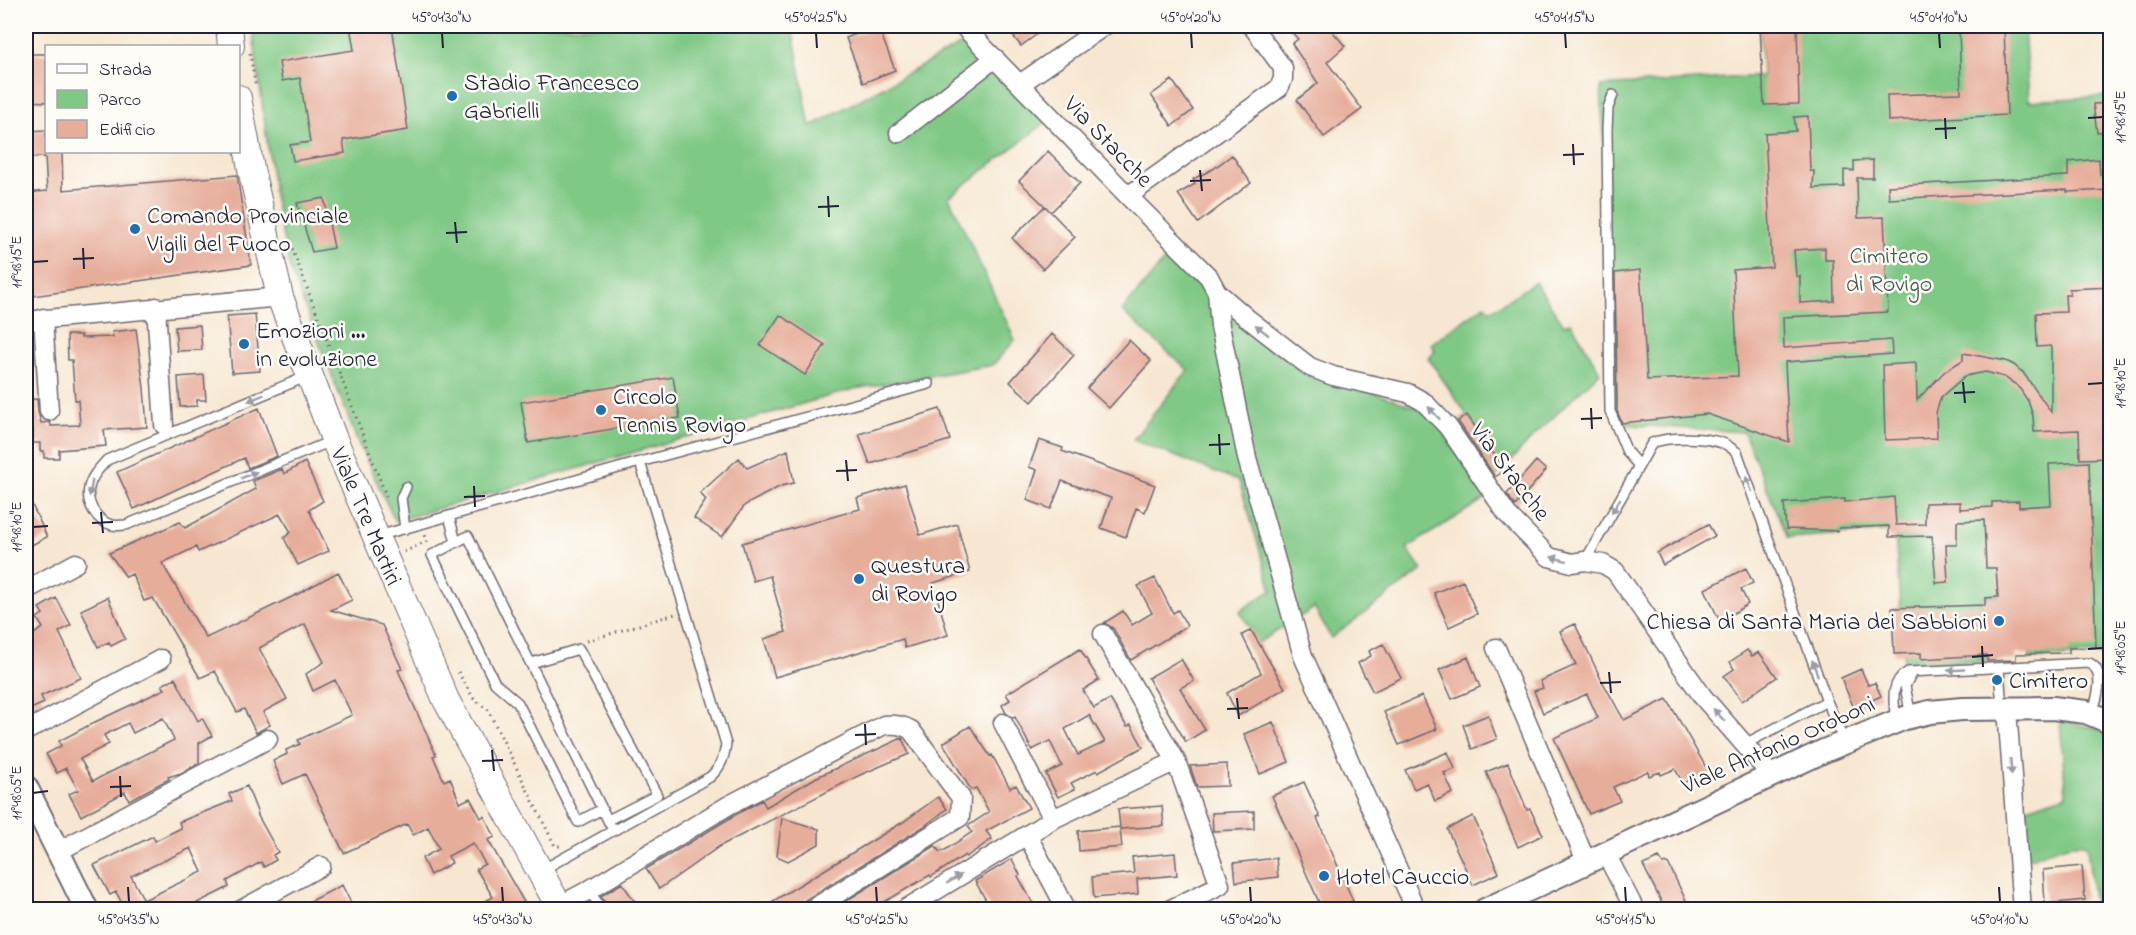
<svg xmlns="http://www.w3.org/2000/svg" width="2136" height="935" font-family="'Indie Flower',sans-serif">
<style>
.green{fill:#7fc885;stroke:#507560;stroke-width:1.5}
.building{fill:#e7ad9b;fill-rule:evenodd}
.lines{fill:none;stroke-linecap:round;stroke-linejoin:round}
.service-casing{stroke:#6d6770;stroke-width:12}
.minor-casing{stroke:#6d6770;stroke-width:21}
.tertiary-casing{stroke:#6d6770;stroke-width:26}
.secondary-casing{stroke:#6d6770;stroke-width:28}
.path{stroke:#6d6770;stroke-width:3;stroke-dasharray:1.5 4.5;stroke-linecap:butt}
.service{stroke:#fff;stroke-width:9}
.minor{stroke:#fff;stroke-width:18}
.tertiary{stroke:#fff;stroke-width:22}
.secondary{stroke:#fff;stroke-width:26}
.oneway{fill:#9c9ca7}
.ticks{fill:none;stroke:#22223b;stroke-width:2}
.poi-dot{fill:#1f6fb2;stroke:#fdfcf7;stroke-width:2}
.labels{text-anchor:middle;stroke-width:5;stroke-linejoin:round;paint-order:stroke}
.poi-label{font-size:24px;fill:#22223b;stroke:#fdfcf7;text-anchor:start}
.street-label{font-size:24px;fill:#22223b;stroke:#fdfcf7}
.park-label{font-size:24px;fill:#435c55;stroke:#fdfcf7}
.neatline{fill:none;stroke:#22223b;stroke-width:2}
.ticks-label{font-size:15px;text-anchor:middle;fill:#22223b}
</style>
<rect width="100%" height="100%" fill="#fdfcf7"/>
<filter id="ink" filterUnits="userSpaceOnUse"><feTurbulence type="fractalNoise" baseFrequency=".0167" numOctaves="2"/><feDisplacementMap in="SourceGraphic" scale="12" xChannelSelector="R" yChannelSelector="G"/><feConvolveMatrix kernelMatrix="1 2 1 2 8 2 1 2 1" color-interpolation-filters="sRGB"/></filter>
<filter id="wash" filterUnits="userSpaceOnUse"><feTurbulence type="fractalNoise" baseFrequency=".008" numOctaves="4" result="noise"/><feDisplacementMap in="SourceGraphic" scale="24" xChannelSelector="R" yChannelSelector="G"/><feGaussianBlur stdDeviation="1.35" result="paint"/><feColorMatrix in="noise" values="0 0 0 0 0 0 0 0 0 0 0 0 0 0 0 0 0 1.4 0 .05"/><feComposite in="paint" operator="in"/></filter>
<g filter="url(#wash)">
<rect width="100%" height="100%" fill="#f7e7d2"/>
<path class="green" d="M252 26H792L810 127 969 40 1049 120 949 197 1015 340 993 365 854 389 395 521 357 440 289 266 274 195Z
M1760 26H2024L2029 101 2110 96V653L2030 659 2026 594 1982 597 1986 661 1904 666 1895 531 1787 538 1744 432 1616 424 1601 86 1762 76Z
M1171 252 1242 325 1271 350 1294 364 1417 408 1437 424 1486 498 1407 548 1422 570 1331 638 1314 608 1258 643 1240 611 1272 590 1239 481 1133 440 1188 370 1122 311Z
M1535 282 1564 325 1571 322 1600 372 1531 439 1499 474 1489 481 1451 426 1467 415 1428 358 1435 351 1431 344 1485 305 1491 311Z
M2060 721 2096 728 2110 736V909H2094L2087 845C2074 839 2042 854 2028 859L2024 809 2066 795Z"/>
<g id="blocks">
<path class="building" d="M350 26H392L408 130 343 140 345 153 293 161 290 145 310 142 300 78 282 81 279 62 354 50Z
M878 26 895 70 863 83 846 38Z
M1005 26H1048L1021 46Z
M1286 26H1328L1345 46 1327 62 1362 109 1324 137 1297 100 1318 83 1292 44 1298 39Z
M1760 26H1797L1799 104 1764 105Z
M1959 26H2004L2007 115 1888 121 1887 95 1961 93Z
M26 54H46V102L26 101Z
M1172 80 1193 110 1172 126 1151 95Z
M2110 103V131L2097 132 2093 104Z
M1808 116 1810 171H1814L1813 188 1844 187V170L1854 171V161L1873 160V178H1857L1858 218 1884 217 1888 312 1783 317 1784 348 1891 340 1892 354 1785 362 1789 442 1707 414 1622 423 1617 411V401L1615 273 1640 270 1647 380 1738 376 1733 270 1772 267 1765 133 1796 131 1794 117ZM1825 248V260H1833L1834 301 1800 303V276H1796L1794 250Z
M46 130V152H62L63 190 237 175 251 265 26 297V193L47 191 45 157 26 158V131Z
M1048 151 1080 183 1051 212 1019 181Z
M1232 155 1251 183 1198 223 1178 194 1195 184 1193 179 1213 169Z
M2099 159 2100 174H2110V190L2067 192V190L1889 199 1888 186 2066 176H2068V162Z
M324 198 334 248 312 252 297 203Z
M1045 206 1075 237 1043 269 1012 238Z
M2110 287V458L2080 459 2079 430 2034 432 2033 416 2028 401 2018 386 2004 377 1986 372 1965 376 1941 397 1936 413 1937 438 1885 440 1883 365 1916 363 1917 400 1945 371 1963 360V353L2006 361 2014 365 2021 371H2022L2051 412V346L2037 347 2036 313 2066 312 2065 295H2070L2069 289Z
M255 314 260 371 232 373 227 316Z
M780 315 825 345 805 375 760 345Z
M200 325 202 350 177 351 175 327Z
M136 329 144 388 147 427 104 430 106 446 59 450V458H44V451H40V443H33V429L26 430V400L37 399 38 412 41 423 50 422 51 426 80 425 78 400H75L72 360H68L67 335H81V338L113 337 112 332Z
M1052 334 1074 355 1032 402 1010 382Z
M1129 340 1151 361 1109 408 1087 388Z
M204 375 206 400H197V406L180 407 178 377Z
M673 377 680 418 528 443 521 402Z
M259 408 277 456 248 468 244 458 134 509 117 472Z
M940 409 950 440 870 464 859 434Z
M1467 415 1505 470 1495 477 1458 421Z
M1039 440 1063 448 1062 451 1155 485 1145 512 1136 508 1126 537 1101 528 1111 498 1062 481 1051 509 1027 500 1037 470 1029 467Z
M788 450 794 483 781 486 745 505 722 537 694 518 706 500 700 493 739 458 747 468Z
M1536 461 1546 470 1515 506 1507 494Z
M305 462 323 501 309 510 329 551 298 565 284 538 291 532 280 514 198 552 196 547 162 563 206 638 296 595 338 572 352 600 331 610 382 625 402 669 398 670 436 755 433 756 444 781 450 778 460 803 470 798 481 818 484 816 495 837 488 840 528 909H471L493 897 476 869 485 864 473 843 448 856 452 863 430 875 422 858 439 849 428 827 413 835 407 824 344 853 305 774 283 784 273 761 287 754 286 750 300 744 298 740 352 715 335 680 313 691 306 674 324 662 305 624 259 648 287 699 263 712 270 725 256 733 244 709 237 712 215 671 200 678 153 598 144 601 132 574 126 577 109 553 180 522 185 528 256 489 253 481 282 469 284 474Z
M2089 462 2096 647 2069 648V653L2016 654V660L1987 661V655L1921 659V653L1894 654 1892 608 1985 605V598L1998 597 1996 568H1986L1984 520 1957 521V545H1946L1948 582 1936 583 1932 536 1889 537V526L1839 528 1838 531 1786 529 1784 503 1845 499V502L1894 497 1896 525 1925 524V503L1960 502V509L1992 507V502L2019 501V507L2051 505 2049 464Z
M905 484 920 535 957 524 970 572 933 583 948 635 905 648 903 639 775 677 764 639 786 632 770 576 753 581 742 543 860 509 857 498Z
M26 492 47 537 26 548Z
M1708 524 1715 536 1663 565 1657 553Z
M1746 568 1753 583 1741 589 1748 604 1720 622 1705 589Z
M1155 578 1173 613 1178 610 1187 626 1131 660 1113 628 1104 623 1123 611 1132 625 1152 613 1138 586Z
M1463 581 1477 614 1449 627 1434 593Z
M108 597 125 639 111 646 109 642 98 647 81 610Z
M56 598 71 625 59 632 81 678 41 696 44 703 26 711V639L43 628 37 618 43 614 39 608Z
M1575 624 1601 679 1624 720 1667 699 1711 776 1699 785 1695 778 1683 783 1675 769 1661 775 1660 772 1649 776 1648 771 1613 787 1620 801 1589 814 1554 738 1598 718 1587 694 1543 713 1534 691 1543 688 1540 681 1576 665 1560 631Z
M1251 630 1285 688 1238 716 1227 693 1261 673 1242 635Z
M1383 644 1401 678 1373 692 1358 663 1371 656 1369 651Z
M1080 649 1099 680 1083 690 1094 708 1110 699 1127 727 1131 725 1143 747 1098 772 1097 770 1071 783 1075 789 1058 797 1046 774 1062 766 1050 741 1032 750 1015 717 1013 718 1006 713 1002 705 1010 700 1006 694ZM1089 715 1105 742 1078 755 1065 729Z
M1747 650 1752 656 1759 652 1777 677 1742 701 1724 676 1734 669 1730 662Z
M1468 657 1480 687 1452 699 1439 670Z
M1181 659 1194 681 1180 688 1205 730 1186 742 1148 678Z
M1861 669 1868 685 1875 683 1881 696 1854 708 1841 678Z
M175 678 198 721 202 718 212 736 199 743V763L181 773 168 777 169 779 129 800 125 792 81 816 69 794 78 790 66 768 57 773 46 754 61 746 59 741 97 721 165 689 162 685ZM163 718 174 740 93 781 80 759 109 744 104 735 128 723 133 733Z
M1422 696 1437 729 1399 745 1384 712Z
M1488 715 1497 739 1472 749 1463 725Z
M1273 722 1289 762 1260 774 1244 734Z
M970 726 990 756 992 755 1010 788 1016 785 1029 808 986 831 992 839 966 857 965 855 931 877 930 875 884 902 885 905 877 909H854L850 903 841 909H833L935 846 940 852 945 850 972 832 968 826 989 812 976 788 971 790 943 743Z
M902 738 909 754 860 775 720 846 659 889 646 869 735 815 762 800 766 807 817 777Z
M1448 752 1455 769 1444 773 1453 793 1435 801 1427 783 1414 789 1405 770Z
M1508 763 1527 810 1530 809 1543 835 1518 847 1486 772Z
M1227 764 1228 786 1197 787 1190 766Z
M1304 782 1320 817 1317 818 1353 901 1333 909H1322L1272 796Z
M247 786 258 814H257L278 852 273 855 276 860 264 867 261 862 227 881 229 887 197 903 199 906 191 909H125L116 892 110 895 94 865 153 836 155 841 181 828 179 822 232 801 229 794ZM191 848 202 872 144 900 131 876Z
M938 797 947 809 923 827 805 900 800 909H760L903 822Z
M1162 806 1164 826 1120 829 1122 847 1079 851 1078 831 1120 827 1118 809Z
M1254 811V829L1213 831 1212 813Z
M1473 816 1499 873 1473 885 1447 829Z
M782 818 819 829V844L788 861 777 856Z
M1175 853 1177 875 1137 879 1138 894 1094 898 1092 877 1134 873 1132 857Z
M1276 858 1278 877 1236 882 1234 863Z
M1659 858 1663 864 1668 863 1690 909H1665L1643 865Z
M1012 859 1020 875 1018 876 1036 909H991L975 881Z
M2082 866 2085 900 2045 904 2043 870Z
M622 883 640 909H609L601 896Z
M342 885 354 909H315L311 901Z"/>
</g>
</g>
<g filter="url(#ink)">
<use href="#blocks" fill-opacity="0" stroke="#6d6770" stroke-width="1.5"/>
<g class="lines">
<defs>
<path id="service" d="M1613 95 1608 108 1607 130 1610 411 1627 452 1639 466
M308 376 107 460C100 468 91 476 89 488 86 503 96 521 112 525 116 526 122 525 126 525L334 440
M449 516 456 542
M405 529 401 498 406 487
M378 536 640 462 929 384
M1585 561 1652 443C1669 436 1708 437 1725 444 1729 446 1733 450 1737 452L1827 701 1844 741
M531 663 579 649 657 795 608 820
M1999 668 2002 709
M1911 716 1905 686 1912 672
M1896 721C1894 703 1889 682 1908 672L2089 663C2106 670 2097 700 2092 713
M1745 744 1827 701
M602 809 578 822 518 703 495 683 432 555 468 536 602 809 613 830
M542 870 710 777C721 767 724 758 726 744L640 462
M589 890 602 910"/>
<path id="minor" d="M963 26 1128 196 1209 277 1217 292 1247 318 1310 367 1333 376 1408 393 1424 402 1448 427 1507 514 1549 557 1572 563 1585 561 1603 564 1615 571 1703 697 1771 775
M1020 84 1104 26
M899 133 995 58
M1128 196 1279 88 1283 79V68L1252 26
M1217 292 1220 326 1247 458 1303 656 1416 910
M156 307 164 425
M43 318 49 411
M26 321 280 297
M26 590 76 563
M1496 648 1586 861
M2007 709 2022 910
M1003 723 1053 819
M26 731 161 659
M1027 835 1067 910
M57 852 268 739
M1605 852 1635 910
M559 906 589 890 729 805 884 725C895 724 902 725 911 730L961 798 960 817 811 910
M241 910 321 866
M904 910 1053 819 1176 761 1103 634
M1169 910 1220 885 1176 761"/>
<path id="tertiary" d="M26 787 87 910
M1485 910 1824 751 1905 718 1930 712 1962 709 2053 708 2086 712 2110 722"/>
<path id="secondary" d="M229 26 231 46
M238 98 251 169 280 297 334 439 446 700 561 910"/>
</defs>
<use href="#service" class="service-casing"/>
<use href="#minor" class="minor-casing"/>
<use href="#tertiary" class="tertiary-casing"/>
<use href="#secondary" class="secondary-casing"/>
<path class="path" d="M250 53 256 88
M290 243 388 501
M404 552 427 541 425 535
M587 641 675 614
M458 672 474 699 488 710 555 846H560
M26 756 31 768"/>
<use href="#service" class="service"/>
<use href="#minor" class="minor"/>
<use href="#tertiary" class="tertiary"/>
<use href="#secondary" class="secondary"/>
</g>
<defs><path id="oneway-solid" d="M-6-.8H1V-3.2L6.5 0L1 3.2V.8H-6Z" transform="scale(1.5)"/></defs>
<g class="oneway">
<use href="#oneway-solid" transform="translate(1262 330) rotate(-142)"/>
<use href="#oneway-solid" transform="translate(256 398) rotate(157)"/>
<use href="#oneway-solid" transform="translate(1434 413) rotate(-133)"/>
<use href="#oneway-solid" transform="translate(249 475) rotate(-22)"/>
<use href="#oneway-solid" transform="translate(1749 484) rotate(-111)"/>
<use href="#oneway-solid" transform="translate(91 488) rotate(100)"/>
<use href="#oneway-solid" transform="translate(1616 506) rotate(120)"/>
<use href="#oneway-solid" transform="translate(1559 559) rotate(-166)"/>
<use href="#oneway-solid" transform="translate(1815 668) rotate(-110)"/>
<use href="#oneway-solid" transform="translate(1956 670) rotate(177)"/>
<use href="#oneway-solid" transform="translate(1719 715) rotate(-132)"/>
<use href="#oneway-solid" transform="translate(2011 767) rotate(86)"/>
<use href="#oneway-solid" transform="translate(954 879) rotate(-31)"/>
</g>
</g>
<path class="ticks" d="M442 33 443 48M816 33 817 48M1191 33 1192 48M1565 33 1566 48M1939 33 1940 48M1945 118 1946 139M2088 118 2103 117M1935 129 1956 128M1573 144 1574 165M1563 155 1584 154M1200 170 1202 191M1190 181 1211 180M828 196 829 217M818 207 839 206M455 222 457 243M446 233 467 232M83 248 84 269M73 259 94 258M33 262 48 261M1963 382 1965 403M2088 384 2103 383M1954 393 1975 392M1591 408 1592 429M1581 419 1602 418M1219 434 1220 455M1209 445 1230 444M846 460 848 481M836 471 857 470M474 486 475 507M464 497 485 496M101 512 103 533M92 523 113 522M33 527 48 526M1982 646 1983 667M2088 649 2103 648M1972 657 1993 655M1609 672 1611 693M1600 683 1621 682M1237 698 1239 719M1227 709 1248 708M865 724 866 745M855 735 876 734M492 750 494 771M482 761 503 760M120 776 121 797M110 787 131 786M33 793 48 791M128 887 129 902M502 887 503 902M876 887 877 902M1250 887 1251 902M1625 887 1626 902M1999 887 2000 902"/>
<g class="poi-dot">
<circle cx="452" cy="96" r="6"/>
<circle cx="135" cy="229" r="6"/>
<circle cx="244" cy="344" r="6"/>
<circle cx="601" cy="410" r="6"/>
<circle cx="859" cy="579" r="6"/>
<circle cx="1999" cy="621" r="6"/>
<circle cx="1997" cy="680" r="6"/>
<circle cx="1324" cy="876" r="6"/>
</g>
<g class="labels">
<g class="poi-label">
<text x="464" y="90">Stadio Francesco<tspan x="464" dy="28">Gabrielli</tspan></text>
<text x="147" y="223">Comando Provinciale<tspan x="147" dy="28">Vigili del Fuoco</tspan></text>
<text x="256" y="338">Emozioni ...<tspan x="256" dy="28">in evoluzione</tspan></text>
<text x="613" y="404">Circolo<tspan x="613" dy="28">Tennis Rovigo</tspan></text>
<text x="871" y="573">Questura<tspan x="871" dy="28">di Rovigo</tspan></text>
<text x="1987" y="629" text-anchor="end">Chiesa di Santa Maria dei Sabbioni</text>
<text x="2009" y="688">Cimitero</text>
<text x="1336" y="884">Hotel Cauccio</text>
</g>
<g class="street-label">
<text transform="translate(1109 141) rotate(46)" y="8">Via Stacche</text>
<text transform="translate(1511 471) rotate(53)" y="8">Via Stacche</text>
<text transform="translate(367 516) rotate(67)" y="8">Viale Tre Martiri</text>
<text transform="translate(1778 744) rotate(-24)" y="8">Viale Antonio Oroboni</text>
</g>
<g class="park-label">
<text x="1889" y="263">Cimitero<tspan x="1889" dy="28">di Rovigo</tspan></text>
</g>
</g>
<rect width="2136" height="935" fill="none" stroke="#fdfcf7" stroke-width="66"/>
<rect x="45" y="45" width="195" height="108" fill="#fdfcf7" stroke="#a5a5ac" stroke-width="1.5"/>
<rect x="57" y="64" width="30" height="9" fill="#ffffff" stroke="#a5a5ac" stroke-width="1.5"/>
<text x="99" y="75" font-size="18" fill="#22223b">Strada</text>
<rect x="57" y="90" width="30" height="18" fill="#7fc885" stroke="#a5a5ac" stroke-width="1.5"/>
<text x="99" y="105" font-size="18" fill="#22223b">Parco</text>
<rect x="57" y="120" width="30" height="18" fill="#e7ad9b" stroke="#a5a5ac" stroke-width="1.5"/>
<text x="99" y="135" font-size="18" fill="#22223b">Edificio</text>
<rect x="33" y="33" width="2070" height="869" class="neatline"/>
<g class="ticks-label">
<text x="442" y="22">45°04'30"N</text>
<text x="816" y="22">45°04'25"N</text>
<text x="1191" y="22">45°04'20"N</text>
<text x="1565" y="22">45°04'15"N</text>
<text x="1939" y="22">45°04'10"N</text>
<text transform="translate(2120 117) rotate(-90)" y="5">11°48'15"E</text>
<text transform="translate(16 262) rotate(-90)" y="5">11°48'15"E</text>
<text transform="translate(2120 383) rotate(-90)" y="5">11°48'10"E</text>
<text transform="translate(16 527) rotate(-90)" y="5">11°48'10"E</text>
<text transform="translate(2120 648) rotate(-90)" y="5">11°48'05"E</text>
<text transform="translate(16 793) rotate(-90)" y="5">11°48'05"E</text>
<text x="129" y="924">45°04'35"N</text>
<text x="503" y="924">45°04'30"N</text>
<text x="877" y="924">45°04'25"N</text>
<text x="1251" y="924">45°04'20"N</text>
<text x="1626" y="924">45°04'15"N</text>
<text x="2000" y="924">45°04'10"N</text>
</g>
</svg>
